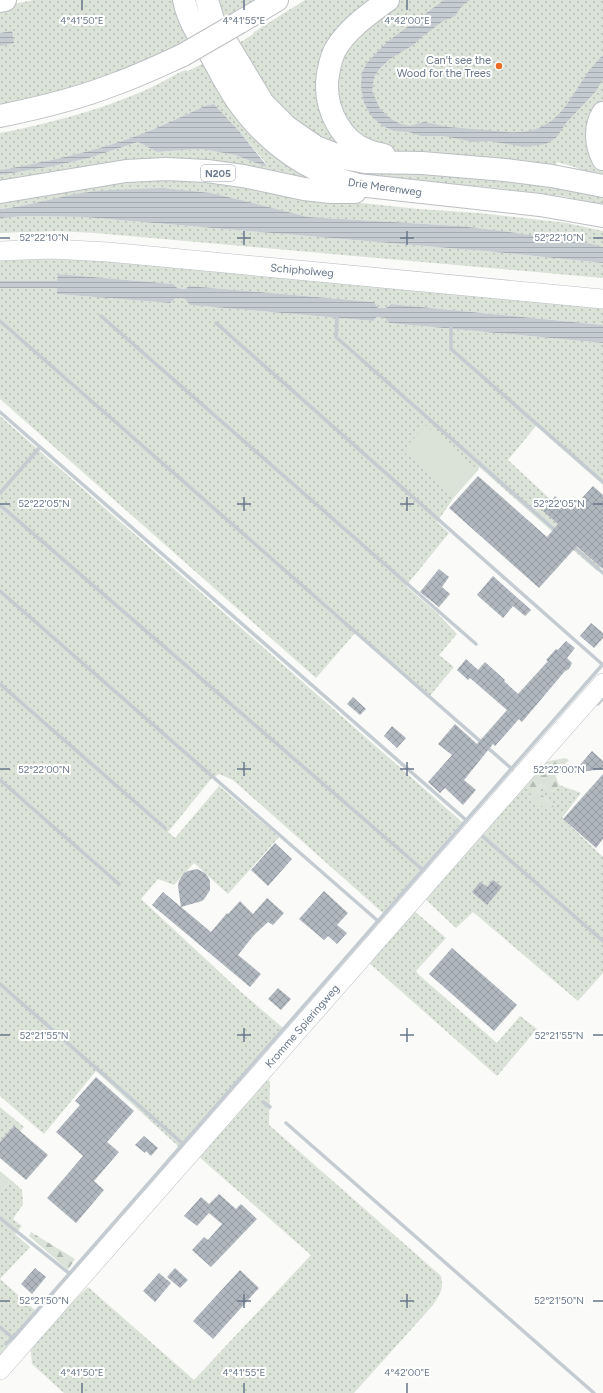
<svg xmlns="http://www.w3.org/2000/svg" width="603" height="1393" font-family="Figtree,sans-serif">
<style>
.grass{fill:url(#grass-dots)}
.forest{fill:url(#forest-firs)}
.pitch{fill:#dbe2d8}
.water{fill:url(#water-rules)}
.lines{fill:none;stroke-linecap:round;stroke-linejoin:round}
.stream{stroke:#c4ccd2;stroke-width:3.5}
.building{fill:url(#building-cross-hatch)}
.secondary-casing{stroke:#bcc0c6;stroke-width:20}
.highway-casing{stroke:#bcbfc3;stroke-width:24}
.secondary{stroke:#fff;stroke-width:19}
.highway{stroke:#fff;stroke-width:22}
.highway-bridge-casing{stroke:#bcbfc3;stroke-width:24;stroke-linecap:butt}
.highway-bridge{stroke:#fff;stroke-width:22}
.ticks{fill:none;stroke:#68778a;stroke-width:1.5}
.poi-dot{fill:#ea6c27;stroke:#fff;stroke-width:1.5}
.labels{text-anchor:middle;stroke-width:4;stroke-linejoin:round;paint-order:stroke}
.shield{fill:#fff;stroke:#95a0ad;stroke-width:1}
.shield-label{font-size:10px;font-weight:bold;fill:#68778a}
.poi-label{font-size:11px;fill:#68778a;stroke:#fff;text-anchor:end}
.street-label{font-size:11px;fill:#68778a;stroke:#fff}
.ticks-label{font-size:10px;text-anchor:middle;fill:#68778a;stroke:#fff;stroke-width:4;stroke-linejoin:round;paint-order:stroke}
</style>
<defs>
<pattern id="grass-dots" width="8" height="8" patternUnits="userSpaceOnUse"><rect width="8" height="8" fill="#dbe2d8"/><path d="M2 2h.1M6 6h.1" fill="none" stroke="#b5bcb5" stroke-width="1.8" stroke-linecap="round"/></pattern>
<pattern id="forest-firs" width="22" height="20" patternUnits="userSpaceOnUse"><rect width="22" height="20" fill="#dbe2d8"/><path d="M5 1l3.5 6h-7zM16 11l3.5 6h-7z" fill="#b5bcb5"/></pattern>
<pattern id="water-rules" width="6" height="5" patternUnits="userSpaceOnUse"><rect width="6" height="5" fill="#c4ccd2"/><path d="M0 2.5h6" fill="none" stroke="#a3aab0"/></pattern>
<pattern id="building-cross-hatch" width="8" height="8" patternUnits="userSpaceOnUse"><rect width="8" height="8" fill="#b1b7bf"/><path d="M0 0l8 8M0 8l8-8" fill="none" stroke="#949aa1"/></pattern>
</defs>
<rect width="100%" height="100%" fill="#fafaf8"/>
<path class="grass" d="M33 0H177L190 37 169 49 111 76 42 100 0 108V7Z
M213 0H255L220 20Z
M305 0H379L324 62 346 145 339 151 283 117 234 46 252 35 254 32Z
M396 0H603V102L595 116 603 169V178L579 173 578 168 557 162 556 166 390 152 356 136 335 100 342 53Z
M204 63 328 184 250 173 0 184V175L54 166 89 158 138 142 157 152 197 149 207 150 235 155 264 166H267L266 163 239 131 214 104 207 105C183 116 160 127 136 136 93 152 46 162 0 170V133C47 124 97 111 141 92 156 86 170 77 185 70L188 71Z
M307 147 603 193V205L561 196 488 187 404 181 335 171Z
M131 179 207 180 332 200 419 209 478 213 567 223 603 231V247L503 231 460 226 308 217 241 200 211 193 164 188 82 193 39 203 0 209V200Z
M25 216 84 217 495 252 603 263V278L95 233 56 231 0 233V218Z
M78 258 603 306V325L391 304 386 308H378L374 302 189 286 186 289 177 288 174 284 58 274V281H0V259Z
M0 288H57L58 294 170 303 176 298 185 299 190 305 373 321 377 317 385 318 389 323 603 343V485L536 426 508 460 603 548V565L597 571 479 467 478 470 455 496 437 522 449 533 406 586 437 613 457 634 439 655 454 667 428 698 355 633 316 678 0 399Z
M0 416 462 822 383 913 233 780 224 776 219 774 211 779 168 832 175 838 219 786 279 837 228 894 194 863 174 885 158 879 141 899 241 992 283 1028 179 1147 96 1071 44 1134 0 1096Z
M524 783 554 807 537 790 541 784 552 792 559 785 581 793 562 818 603 857V973L578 1001 473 912 456 928 423 897Z
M413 910 446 938 416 971 419 975 497 1043 520 1016 537 1029 497 1076 368 962Z
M265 1080 270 1081 269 1125 441 1276C444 1290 440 1294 433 1305L354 1393H64L32 1364 30 1343 88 1287 194 1380 311 1255 197 1155Z
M0 1107 24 1127 0 1155Z
M11 1180 22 1190 23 1204 13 1219 22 1226 15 1234 30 1247 0 1279 36 1311 10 1341 0 1360V1193Z"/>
<path class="forest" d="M565 758 569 760 555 774 559 785 552 792 541 784 537 790 554 807 551 813 535 801 524 783 544 762Z
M31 1232 75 1259 68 1270 29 1236Z"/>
<path class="pitch" d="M425 425 478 470 455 496 403 451Z
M0 1171 11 1180 0 1193Z"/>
<path class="water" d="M444 0H470L462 6 455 16 443 21 423 36 413 45 390 59 380 68 374 77 372 91 380 109 391 119 401 124 410 126 424 122 448 127 508 132C567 136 569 87 603 55V79L596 91 566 123 556 138 546 144 525 147 489 141 473 142 444 136H421L409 132 394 131 383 126 372 117 364 103 361 87 362 73 366 64 387 42Z
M12 31 14 43 0 46V33Z
M214 104 239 131 267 166H264L235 155 207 150 197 149 157 152 138 142 89 158 54 166 0 175V170C45 162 93 152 136 136 160 127 183 116 207 105Z
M164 188 211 193 241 200 308 217 460 226 503 231 591 244 603 247V263L495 252 84 217 25 216 0 218V209C28 206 54 198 81 193 109 189 137 189 164 188Z
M58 274 174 284 177 288 185 289 189 286 374 302 378 308H386L391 304 603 325V343L389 323 385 318 377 317 373 321 190 305 185 299 176 298 170 303 57 294V288H0V281H57Z"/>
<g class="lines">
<path class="stream" d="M101 316 476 644
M337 318 336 337 556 531
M0 321 512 769
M216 323 603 665
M451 328V349L603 482
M0 412 466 820
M0 493 40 447
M0 505 423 870
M573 546 603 573
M0 591 378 921
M0 684 165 828
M598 704 603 698
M0 780 119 884
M480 834 603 941
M0 984 183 1144
M263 1102 270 1107
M286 1123 594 1393
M0 1218 70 1274
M0 1327 13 1338
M6 1344 13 1338 603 664"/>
</g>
<path class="building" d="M478 476 547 537 558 524 543 511 555 496 571 510 593 486 603 495V569L577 546 539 588 449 508Z
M439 569 449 577 442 587 450 594 439 607 420 592Z
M493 576 531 610 525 616 513 606 503 618 477 595Z
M591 623 603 633V638L594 648 580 636Z
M566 641 575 648 567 658 572 663 569 669 565 671 522 722 519 719 495 746 493 744 464 780 476 790 463 805 445 788 440 793 428 782 452 755 438 744 455 724 477 744 507 710 470 678 468 680 457 670 466 659 478 670 485 662 505 680 504 681 518 694 548 661 546 660 556 649 558 650Z
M353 697 366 709 360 715 347 704Z
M392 726 406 738 397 748 384 736Z
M592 751 603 761V769L573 773Z
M603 774V839L596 848 563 819Z
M275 843 292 859 268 886 251 870Z
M197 869 205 873 208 877 210 881V890L205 898 202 901 181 907 178 886 179 881 184 873 188 871Z
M493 880 502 887 487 905 472 892 480 882 487 887Z
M324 891 348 913 337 925 347 933 337 944 328 936 324 940 299 919Z
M163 892 211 932 227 913 228 914 240 901 253 914 267 898 284 913 273 925 268 922 254 935 238 955 261 974 250 987 152 905Z
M452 948 517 1005 494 1031 429 974Z
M278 988 291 999 281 1010 268 999Z
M96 1077 134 1111 107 1142 119 1152 94 1181 104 1190 76 1223 47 1198 83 1156 56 1132 80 1105 75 1101Z
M14 1126 48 1155 26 1180 0 1158V1142Z
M144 1136 158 1148 151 1156 146 1151 145 1153 135 1145Z
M219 1194 236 1209 241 1204 257 1219 211 1267 192 1250 204 1237 208 1240 222 1224 209 1213 197 1226 184 1216 201 1197 209 1204Z
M35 1268 46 1277 32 1294 21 1284Z
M175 1268 188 1280 180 1288 167 1277Z
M240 1270 259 1288 213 1339 193 1321Z
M159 1273 171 1283 155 1302 143 1291Z"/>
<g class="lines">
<defs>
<path id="secondary" d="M0 251 52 249 108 252 603 299
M0 1370 603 683"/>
<path id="highway" d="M184 0C188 21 201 39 212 57 220 72 228 88 238 102 268 144 308 172 358 185L540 205 603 216
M207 0 213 20 263 103 287 127 316 147 344 158 365 162 422 163 505 170 552 176 603 186
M0 1 5 0
M240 22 277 0
M603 113C594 128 596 145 603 159
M0 116C39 108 78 99 115 84 138 76 161 65 183 55
M384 155C379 154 374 153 369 151 341 142 326 110 327 83 328 72 330 60 335 50 347 29 369 14 388 0
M0 192 126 171 166 169 207 171 243 176 304 189 331 192H355"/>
</defs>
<use href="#secondary" class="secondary-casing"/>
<use href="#highway" class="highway-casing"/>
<use href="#secondary" class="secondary"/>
<use href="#highway" class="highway"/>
<defs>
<path id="highway-bridge" d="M183 55 240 22"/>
</defs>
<use href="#highway-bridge" class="highway-bridge-casing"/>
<use href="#highway-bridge" class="highway-bridge"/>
</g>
<path class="ticks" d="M82 0V10M244 0V10M407 0V10M244 231V245M407 231V245M0 238H10M237 238H251M400 238H414M593 238H603M244 497V511M407 497V511M0 504H10M237 504H251M400 504H414M593 504H603M244 762V776M407 762V776M0 769H10M237 769H251M400 769H414M593 769H603M244 1028V1042M407 1028V1042M0 1035H10M237 1035H251M400 1035H414M593 1035H603M244 1294V1308M407 1294V1308M0 1301H10M237 1301H251M400 1301H414M593 1301H603M82 1383V1393M244 1383V1393M407 1383V1393"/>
<circle class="poi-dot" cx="499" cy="66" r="4"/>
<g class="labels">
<rect class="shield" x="201" y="165" width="34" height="16" rx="3"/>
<g class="shield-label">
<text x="218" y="177">N205</text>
</g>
<g class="poi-label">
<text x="491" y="64">Can't see the<tspan x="491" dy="13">Wood for the Trees</tspan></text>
</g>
<g class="street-label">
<text transform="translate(385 187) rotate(8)" y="4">Drie Merenweg</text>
<text transform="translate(302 270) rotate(5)" y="4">Schipholweg</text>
<text transform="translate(302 1026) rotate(-49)" y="4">Kromme Spieringweg</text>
</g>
</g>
<g class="ticks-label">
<text x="82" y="24">4°41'50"E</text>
<text x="244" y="24">4°41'55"E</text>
<text x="407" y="24">4°42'00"E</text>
<text x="44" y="241">52°22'10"N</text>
<text x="559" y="241">52°22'10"N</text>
<text x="44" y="507">52°22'05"N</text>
<text x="559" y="507">52°22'05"N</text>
<text x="44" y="773">52°22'00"N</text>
<text x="559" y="773">52°22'00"N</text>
<text x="44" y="1039">52°21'55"N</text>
<text x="559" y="1039">52°21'55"N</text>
<text x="44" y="1304">52°21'50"N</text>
<text x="559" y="1304">52°21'50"N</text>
<text x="82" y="1376">4°41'50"E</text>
<text x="244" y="1376">4°41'55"E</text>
<text x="407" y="1376">4°42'00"E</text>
</g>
</svg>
